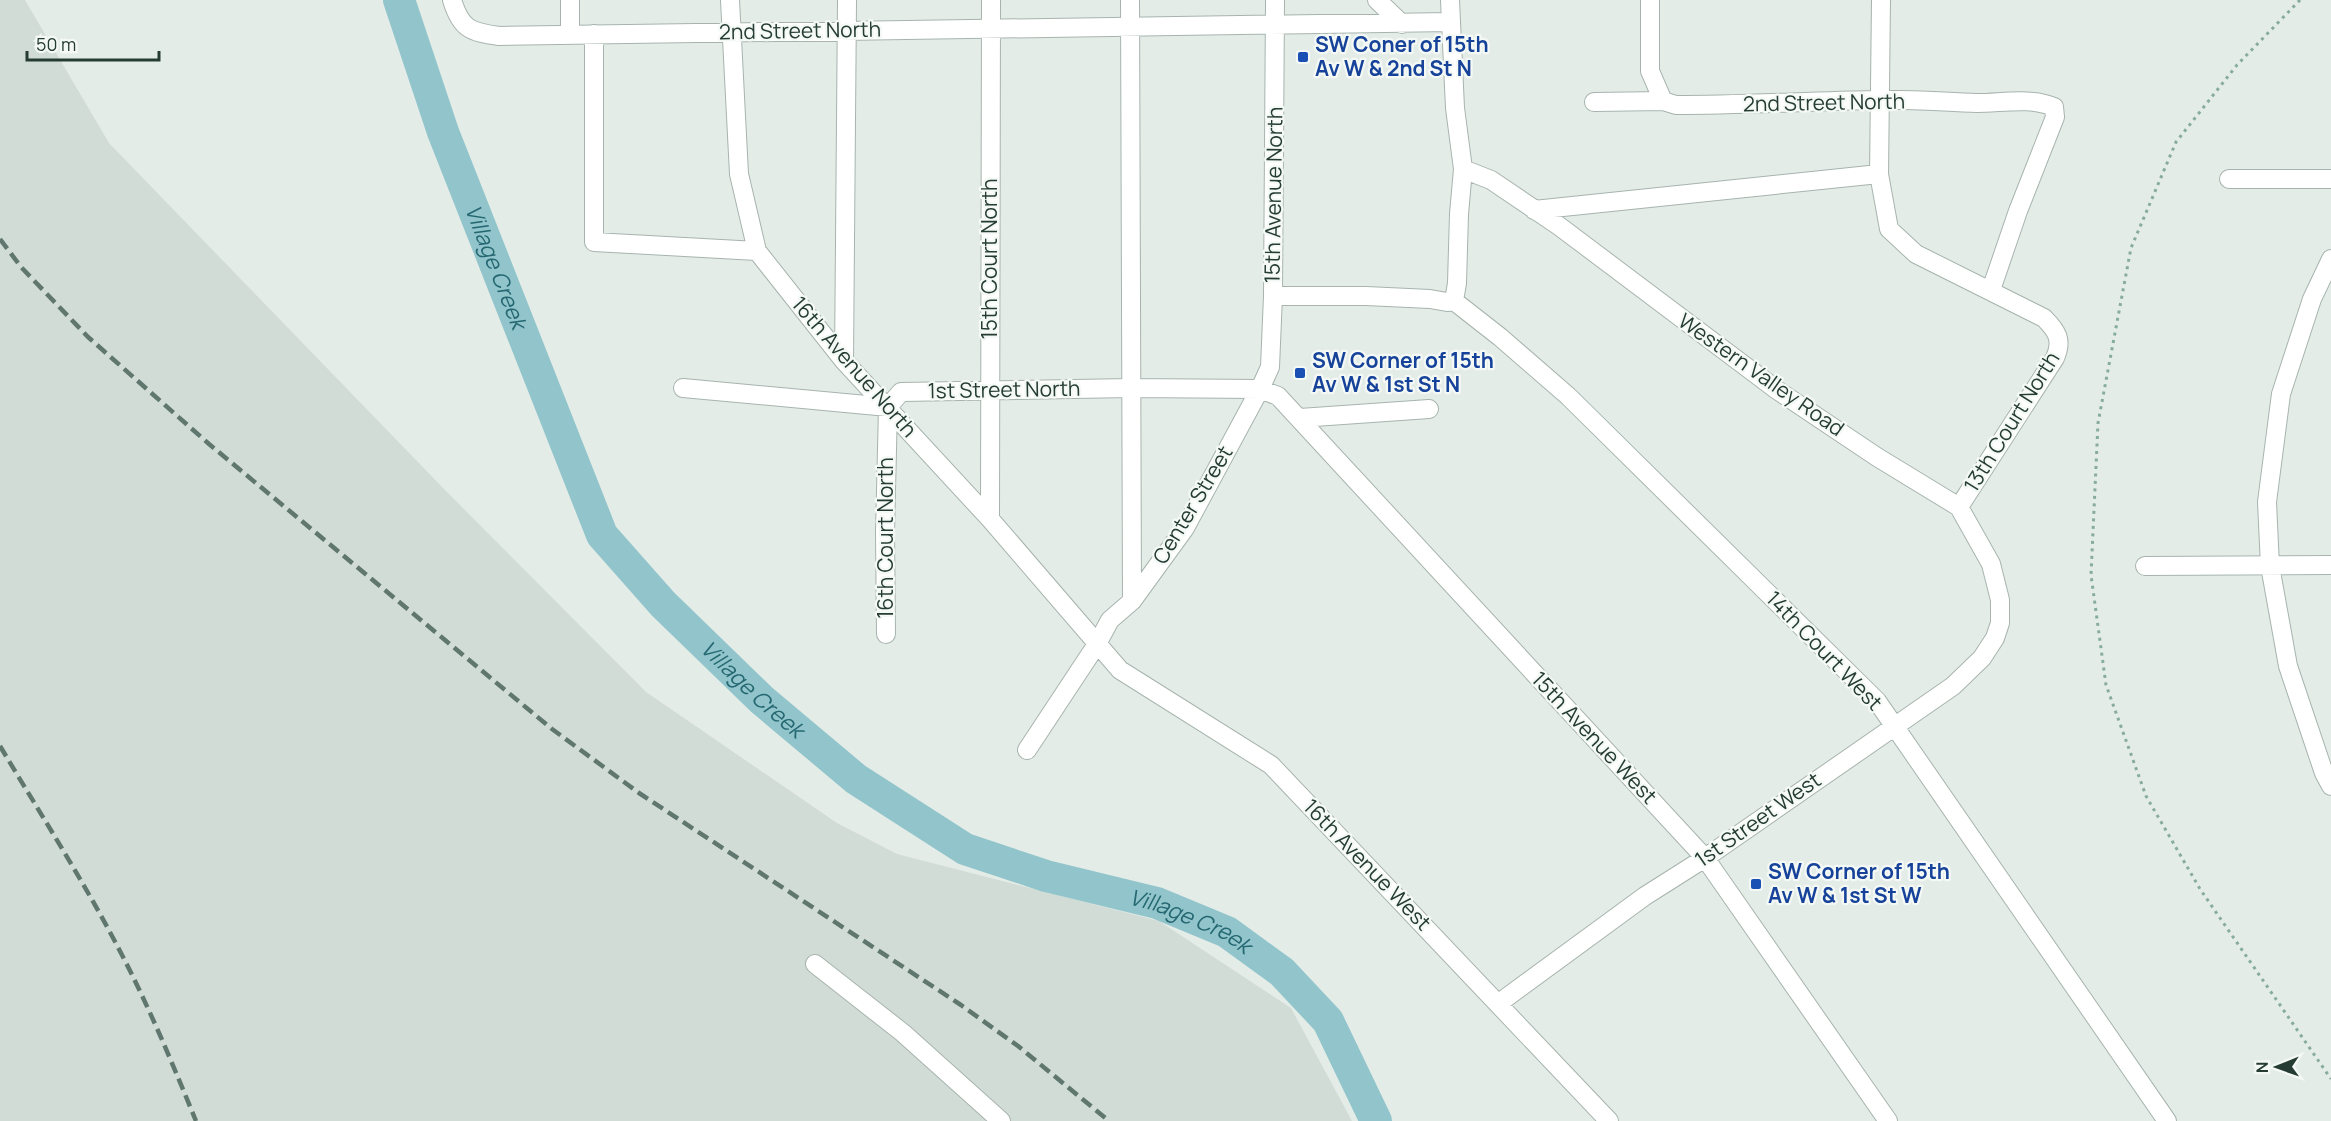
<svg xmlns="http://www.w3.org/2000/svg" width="2331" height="1121" font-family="Manrope,sans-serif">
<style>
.built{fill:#d2dcd7}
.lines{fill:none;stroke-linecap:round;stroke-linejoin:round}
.river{stroke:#92c5cb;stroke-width:32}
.minor-casing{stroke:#a7b4ae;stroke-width:20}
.path{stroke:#87ac9f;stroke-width:3;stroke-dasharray:3 4.5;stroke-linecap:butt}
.minor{stroke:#fff;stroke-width:18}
.rail{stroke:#607770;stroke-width:4.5;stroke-dasharray:12 6;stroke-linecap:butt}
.transit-dot{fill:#1a4fb4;stroke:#f4f9f6;stroke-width:2}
.labels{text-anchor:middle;stroke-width:4.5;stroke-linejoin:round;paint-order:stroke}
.street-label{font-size:21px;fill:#253c34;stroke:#f4f9f6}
.transit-label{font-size:21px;font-weight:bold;fill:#164399;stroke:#f4f9f6;text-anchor:start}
.water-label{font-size:22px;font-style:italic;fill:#256872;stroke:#f4f9f6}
</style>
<rect width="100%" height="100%" fill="#e4ece8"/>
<path class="built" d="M0 0H25L109 143 444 489 646 692 837 823 897 854 1159 921 1291 1008 1352 1121H0Z"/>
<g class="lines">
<path class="river" id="s1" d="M399 0 443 132 602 535 663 604 762 700 856 779 965 849 1046 876 1157 903 1227 932 1282 972 1328 1021 1376 1121"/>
<defs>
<path id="minor" d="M452 0C461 29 470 32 499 36L1450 22
M730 0 739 174 757 251 844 361 990 519 1120 670 1271 765 1609 1121
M1130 0 1132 601
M1377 0 1402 24
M1450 0 1455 108 1463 169 1459 214 1457 283 1454 301
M1650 0V71L1663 101
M1881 0 1879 174 1889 229 1916 254 2044 318C2057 331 2063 340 2055 358L1959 507
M570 33V0
M594 34V242L757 251
M1594 102 1663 101 1676 105C1743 105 1810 101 1877 100 1910 99 1944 102 1977 103 2002 103 2031 97 2054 107L2055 117 2018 211 1991 290
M1463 169 1491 180 1559 226 1777 390 1877 457 1959 507 1991 564 2000 600V623L1995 638 1982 658 1953 686 1705 858 1645 896 1499 1003
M2229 179H2331
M1534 210 1879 174
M2331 259 2312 299 2281 394 2267 502 2270 566 2288 666 2324 773 2331 786
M1273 296H1366L1430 299 1447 302 1454 301
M1454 301 1500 337 1568 396 1877 701 2167 1121
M844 361 847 0
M683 388 888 407 901 392 1131 388 1260 389 1278 396 1705 858 1888 1121
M1300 418 1429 409
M990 519 991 0
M2145 566 2331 565
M886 634 885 533 888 407
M1027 750 1097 644 1110 620 1132 601 1185 528 1260 389 1270 367 1273 296 1275 0
M815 964 903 1033 1001 1121"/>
</defs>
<use href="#minor" class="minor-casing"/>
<path class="path" d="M2300 0 2237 65 2176 142 2131 248 2098 423 2091 575 2106 685 2146 796 2200 889 2331 1079"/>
<use href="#minor" class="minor"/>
<path class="rail" d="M0 239 21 267 88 337 209 444 552 729 639 793 961 1005 1018 1046 1109 1121
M0 746C41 815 85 883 122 955 150 1009 173 1065 196 1121"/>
</g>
<g class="transit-dot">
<rect x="1297" y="51" width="12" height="12" rx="3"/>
<rect x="1294" y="367" width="12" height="12" rx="3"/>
<rect x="1750" y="878" width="12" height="12" rx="3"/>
</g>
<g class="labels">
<g class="street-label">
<text transform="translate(800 31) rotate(-1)" y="7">2nd Street North</text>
<text transform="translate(1824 103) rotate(-1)" y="7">2nd Street North</text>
<text transform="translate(1274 195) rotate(-89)" y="7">15th Avenue North</text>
<text transform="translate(990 259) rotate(-90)" y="7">15th Court North</text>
<text transform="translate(854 367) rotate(49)" y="7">16th Avenue North</text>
<text transform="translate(1761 375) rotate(35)" y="7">Western Valley Road</text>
<text transform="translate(1004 390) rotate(-1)" y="7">1st Street North</text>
<text transform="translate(2012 422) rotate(-58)" y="7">13th Court North</text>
<text transform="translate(1193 505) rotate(-59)" y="7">Center Street</text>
<text transform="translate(886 538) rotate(-90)" y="7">16th Court North</text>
<text transform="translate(1824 651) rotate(46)" y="7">14th Court West</text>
<text transform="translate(1594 738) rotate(47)" y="7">15th Avenue West</text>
<text transform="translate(1758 820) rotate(-35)" y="7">1st Street West</text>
<text transform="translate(1367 865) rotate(46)" y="7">16th Avenue West</text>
</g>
<g class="transit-label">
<text x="1315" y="52">SW Coner of 15th<tspan x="1315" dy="24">Av W &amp; 2nd St N</tspan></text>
<text x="1312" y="368">SW Corner of 15th<tspan x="1312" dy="24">Av W &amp; 1st St N</tspan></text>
<text x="1768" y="879">SW Corner of 15th<tspan x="1768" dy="24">Av W &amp; 1st St W</tspan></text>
</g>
<g class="water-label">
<text dy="8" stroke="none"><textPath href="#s1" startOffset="284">Village Creek</textPath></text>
<text dy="8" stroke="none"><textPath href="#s1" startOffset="788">Village Creek</textPath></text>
<text dy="8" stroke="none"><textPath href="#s1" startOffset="1292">Village Creek</textPath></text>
</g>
</g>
<g transform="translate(2277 1067) rotate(269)" stroke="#f4f9f6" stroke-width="4.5" paint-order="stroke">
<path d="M0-4.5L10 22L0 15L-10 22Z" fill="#253c34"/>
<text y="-9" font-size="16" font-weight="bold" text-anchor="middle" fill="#253c34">N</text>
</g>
<path d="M27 51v9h132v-9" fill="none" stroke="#253c34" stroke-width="3"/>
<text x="36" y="51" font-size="18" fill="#253c34" stroke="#f4f9f6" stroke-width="4.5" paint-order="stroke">50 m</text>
</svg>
